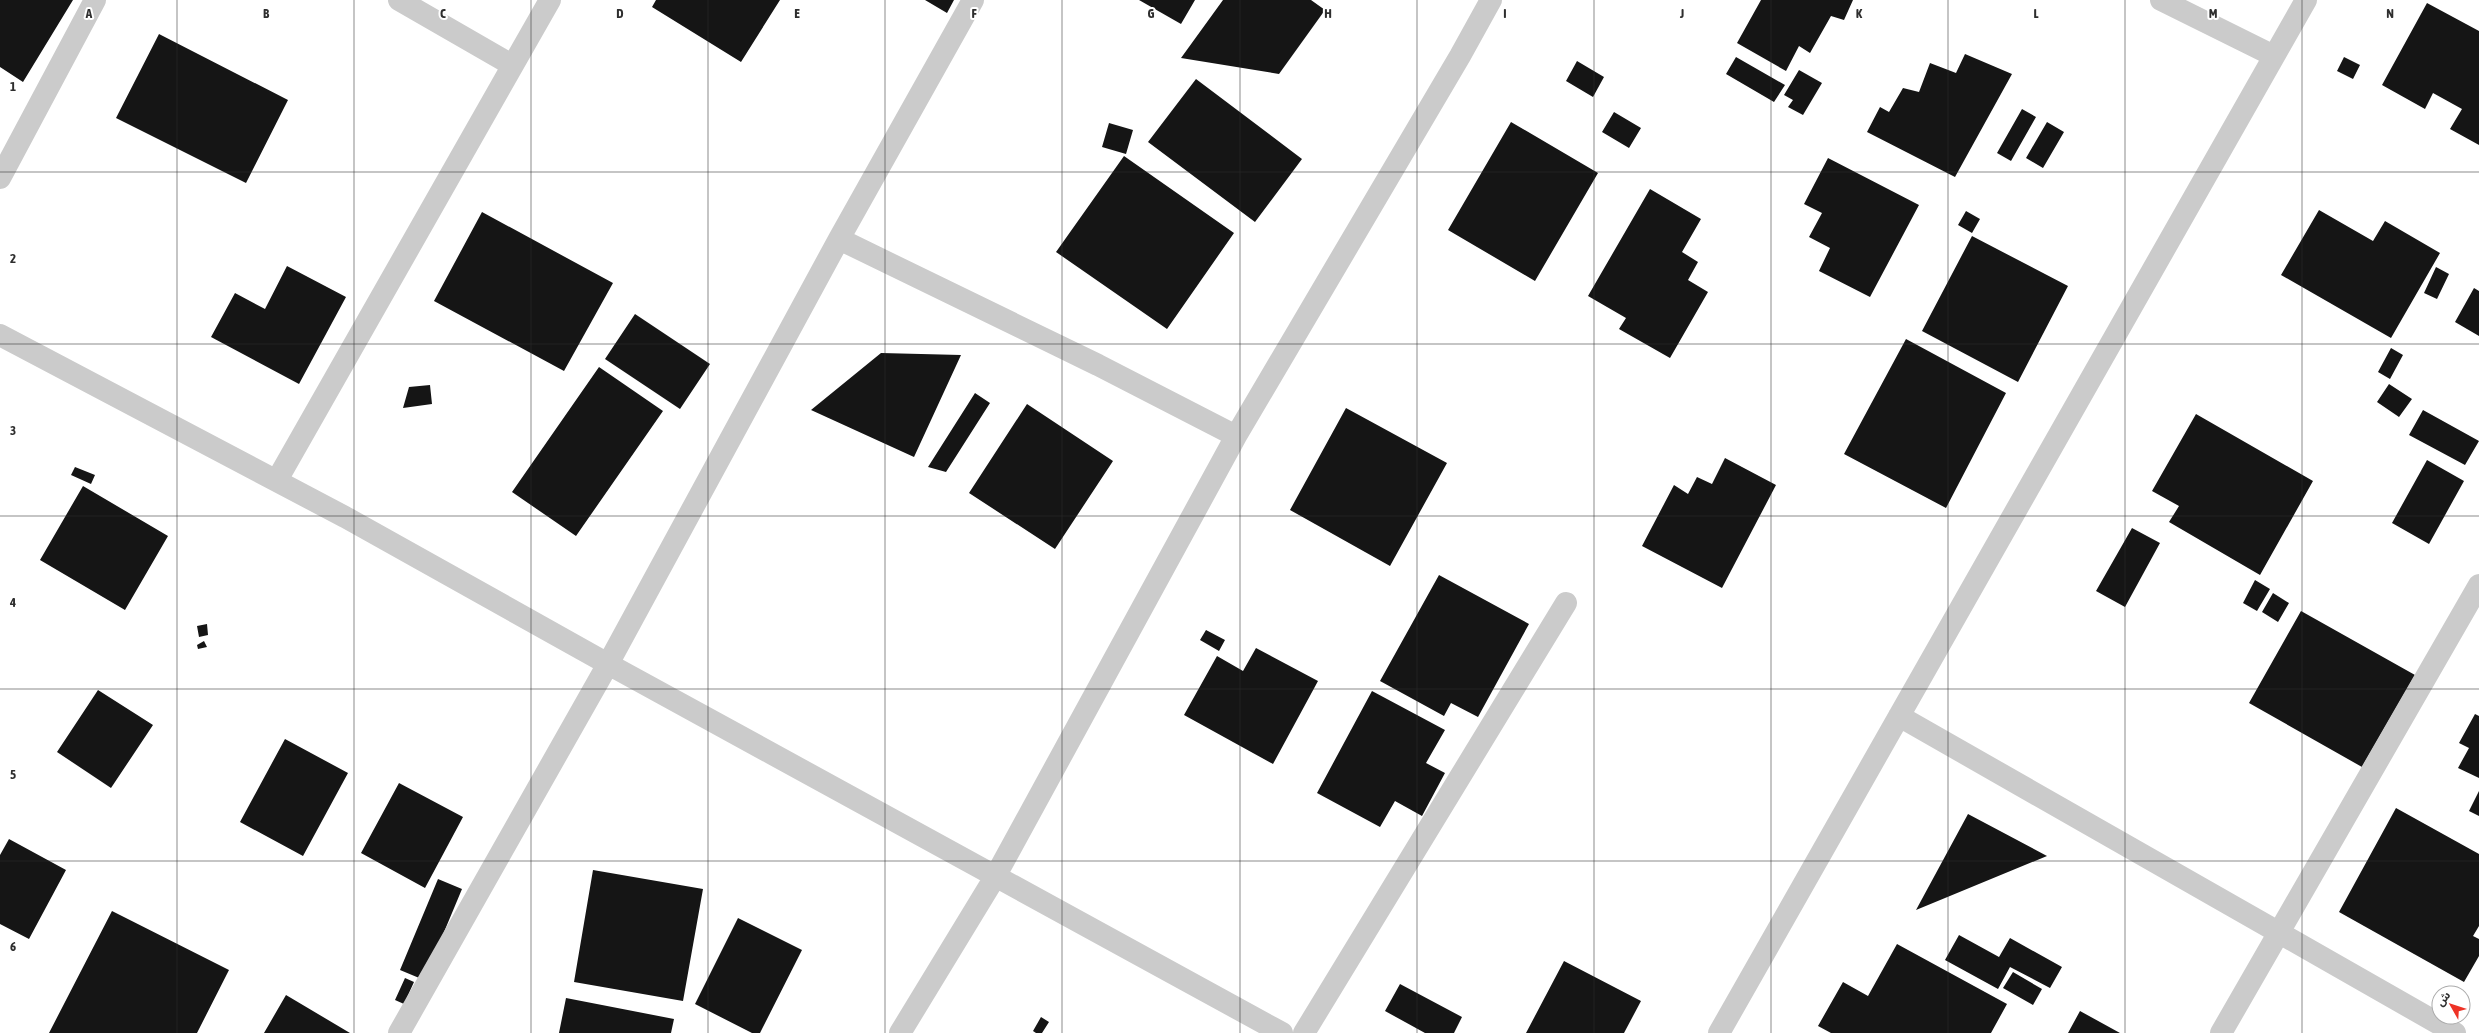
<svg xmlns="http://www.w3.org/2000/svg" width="2479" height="1033" font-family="'Asap Condensed','Noto Sans Arabic',sans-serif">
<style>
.building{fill:#151515}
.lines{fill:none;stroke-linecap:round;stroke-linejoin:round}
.minor{stroke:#cbcbcb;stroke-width:22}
.grid{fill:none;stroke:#2e2e2e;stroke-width:1;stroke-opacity:0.55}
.grid-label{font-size:13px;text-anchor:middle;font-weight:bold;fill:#2e2e2e;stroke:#fff;stroke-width:4;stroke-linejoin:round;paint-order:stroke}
</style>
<rect width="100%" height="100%" fill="#fff"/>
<path class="building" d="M0 0H73L23 82 0 67Z
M656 0H780L741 62 652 7Z
M925 0H954L947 13Z
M1139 0H1195L1181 24Z
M1223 0H1311L1325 10 1279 74 1181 58Z
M1761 0H1853L1844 20 1831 16 1810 53 1799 46 1786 71 1737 43Z
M2427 3 2479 31V145L2450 129 2462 109 2433 93 2425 109 2382 85Z
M159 34 288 100 246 183 116 118Z
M1965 54 2012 74 1955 177 1867 132 1880 107 1889 112 1903 88 1919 92 1930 63 1956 73Z
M1736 57 1785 85 1774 102 1726 74Z
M2344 57 2360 65 2353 79 2337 71Z
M1577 61 1604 77 1593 97 1566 81Z
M1799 70 1822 83 1803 115 1788 107 1793 100 1784 95Z
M1196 79 1302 159 1255 222 1148 142Z
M2022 109 2036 117 2011 161 1997 153Z
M1614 112 1641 128 1629 148 1602 132Z
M1511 122 1598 173 1535 281 1448 230Z
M2047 122 2064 132 2043 168 2026 158Z
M1109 123 1133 130 1126 154 1102 147Z
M1124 156 1234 233 1167 329 1056 252Z
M1828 158 1919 205 1870 297 1819 271 1830 248 1809 237 1822 213 1804 204Z
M1650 189 1701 219 1682 252 1698 262 1688 280 1708 292 1670 358 1619 329 1626 318 1588 296Z
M2319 210 2373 241 2385 221 2440 253 2391 338 2281 275Z
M1966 211 1980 219 1972 233 1958 225Z
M482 212 613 283 564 371 434 301Z
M1972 236 2068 286 2018 382 1922 331Z
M287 266 346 297 299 384 211 337 235 293 265 309Z
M2436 267 2449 274 2437 299 2424 293Z
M2474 288 2479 291V336L2455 322Z
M635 314 710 364 680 409 605 359Z
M1906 339 2006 393 1946 508 1844 454Z
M2391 348 2403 355 2390 379 2378 372Z
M881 353 961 355 914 457 811 410Z
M599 367 663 411 576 536 512 492Z
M2389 384 2412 399 2399 417 2377 402Z
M430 385 432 404 403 408 409 387Z
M975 393 990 403 946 472 928 467Z
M1027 404 1113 461 1055 549 969 493Z
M1346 408 1447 463 1390 566 1290 510Z
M2423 410 2479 441 2465 465 2409 435Z
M2196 414 2313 481 2260 575 2169 522 2179 506 2152 491Z
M1725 458 1776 485 1722 588 1642 546 1674 485 1688 494 1697 477 1712 484Z
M2427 460 2464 481 2429 544 2392 523Z
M75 467 95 475 91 484 71 475Z
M83 486 168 536 125 610 40 560Z
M2132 528 2160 543 2125 607 2096 591Z
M1439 575 1529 624 1478 717 1451 703 1444 716 1380 681Z
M2255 580 2270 589 2257 611 2243 603Z
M2273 593 2289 603 2278 622 2262 612Z
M2301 611 2415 675 2362 767 2249 703Z
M207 624 208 635 199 637 197 626Z
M1206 630 1225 640 1219 651 1200 640Z
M204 641 207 647 198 649 197 645Z
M1256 648 1318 681 1273 764 1184 715 1217 656 1243 671Z
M98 690 153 725 111 788 57 752Z
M1372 691 1445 730 1426 763 1445 773 1422 816 1395 801 1380 827 1317 793Z
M2475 714 2479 716V778L2458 768 2469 748 2459 743Z
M285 739 348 773 303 856 240 822Z
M399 783 463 817 425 888 361 853Z
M2479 791V816L2469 811Z
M2396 808 2479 854V926L2473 936 2479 939V956L2464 982 2339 912Z
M1968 814 2047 856 1916 910Z
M9 839 66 870 29 939 0 924V855Z
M593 870 703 889 683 1001 574 982Z
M438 879 462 889 424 980 400 970Z
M112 911 229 970 197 1033H49Z
M738 918 802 950 760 1033H752L695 1004Z
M1959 935 1999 957 2010 938 2062 967 2050 988 2010 967 1998 989 1945 960Z
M1897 944 2007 1004 1991 1033H1831L1818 1026 1843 982 1868 996Z
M1564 961 1641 1001 1624 1033H1526Z
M2013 972 2042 989 2033 1005 2003 988Z
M405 978 414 982 404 1004 395 1000Z
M1400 984 1462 1017 1454 1033H1425L1385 1011Z
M286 995 350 1033H264Z
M566 998 674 1019 671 1033H559Z
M2080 1011 2120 1033H2068Z
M1041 1017 1049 1022 1042 1033H1036L1033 1031Z"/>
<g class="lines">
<path class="minor" d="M399 0 512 65
M2161 0 2274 56
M0 178 95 0
M839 239 1098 365 1236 436
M0 335 345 517 608 664 1282 1033
M277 480 550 0
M1899 716 2455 1033
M399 1033 608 664 839 239 973 0
M900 1033 995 877 1236 436 1460 56 1491 0
M1304 1033 1566 603
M1719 1033 2306 0
M2221 1033 2479 585"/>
</g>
<path class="grid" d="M177 0V1033M354 0V1033M531 0V1033M708 0V1033M885 0V1033M1062 0V1033M1240 0V1033M1417 0V1033M1594 0V1033M1771 0V1033M1948 0V1033M2125 0V1033M2302 0V1033M0 172H2479M0 344H2479M0 516H2479M0 689H2479M0 861H2479"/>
<g class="grid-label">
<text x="89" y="18">A</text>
<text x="266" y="18">B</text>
<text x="443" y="18">C</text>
<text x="620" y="18">D</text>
<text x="797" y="18">E</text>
<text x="974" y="18">F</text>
<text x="1151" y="18">G</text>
<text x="1328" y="18">H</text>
<text x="1505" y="18">I</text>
<text x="1682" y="18">J</text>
<text x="1859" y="18">K</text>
<text x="2036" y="18">L</text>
<text x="2213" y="18">M</text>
<text x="2390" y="18">N</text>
<text x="13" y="91">1</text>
<text x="13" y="263">2</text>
<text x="13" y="435">3</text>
<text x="13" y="607">4</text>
<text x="13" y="779">5</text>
<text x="13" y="951">6</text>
</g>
<g transform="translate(2451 1005) rotate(309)"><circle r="19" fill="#ffffff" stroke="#ababab"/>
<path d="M0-3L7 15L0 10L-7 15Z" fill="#ee3226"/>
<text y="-6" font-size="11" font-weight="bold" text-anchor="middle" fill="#2e2e2e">ش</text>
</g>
</svg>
